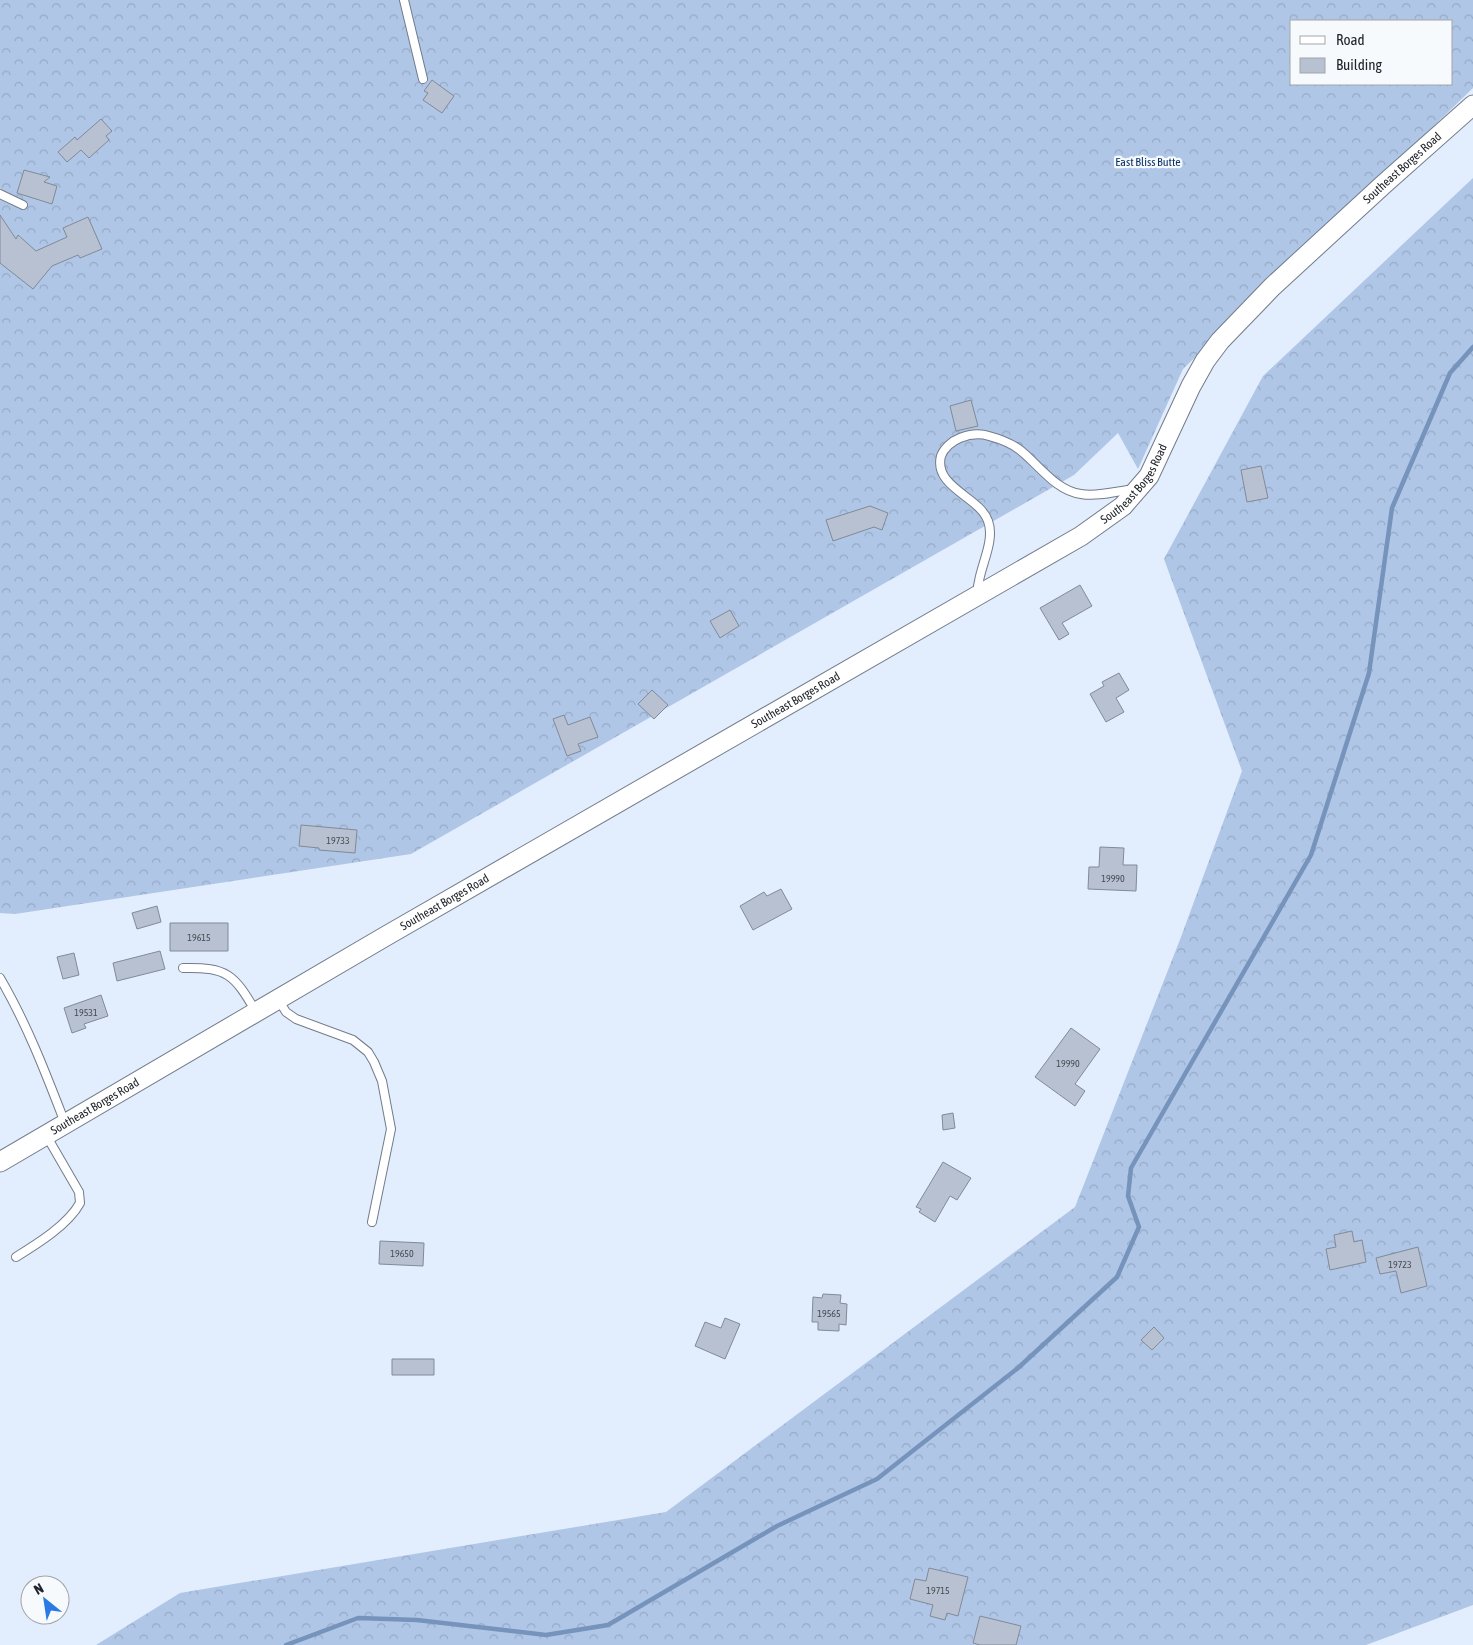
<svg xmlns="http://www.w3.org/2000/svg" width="1473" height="1645" font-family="'Asap Condensed',sans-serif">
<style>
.forest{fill:url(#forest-crowns);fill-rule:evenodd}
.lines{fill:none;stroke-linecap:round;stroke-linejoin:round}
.stream{stroke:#7693bc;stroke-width:4.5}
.building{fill:#b7c1d1;stroke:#808a99}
.service-casing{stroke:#727c8a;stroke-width:10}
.tertiary-casing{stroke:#727c8a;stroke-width:21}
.service{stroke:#fff;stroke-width:8}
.tertiary{stroke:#fff;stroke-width:19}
.labels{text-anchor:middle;stroke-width:4.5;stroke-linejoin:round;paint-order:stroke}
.number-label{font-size:10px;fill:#464c54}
.park-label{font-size:12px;fill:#0c3266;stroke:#f7fafd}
.street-label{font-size:12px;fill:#21252b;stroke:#f7fafd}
</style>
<defs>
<pattern id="forest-crowns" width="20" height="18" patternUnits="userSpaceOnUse" patternTransform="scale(1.25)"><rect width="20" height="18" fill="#afc6e7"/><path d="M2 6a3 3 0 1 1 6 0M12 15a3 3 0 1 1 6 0" fill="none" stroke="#96aac6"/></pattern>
</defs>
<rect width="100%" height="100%" fill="#e2edfd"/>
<path class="forest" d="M0 0H1473V88L1183 369 1138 469 1118 433 1074 475 411 854 15 914 0 913ZM1292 21H1452V84H1292Z
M1473 178V1605L1366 1645H96L180 1593 666 1512 1075 1207 1181 937 1242 771 1164 559 1263 376Z"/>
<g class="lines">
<path class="stream" d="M286 1645 358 1618 417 1620 546 1635 608 1625 777 1526 877 1479 1018 1368 1117 1277 1139 1227 1128 1196 1131 1168 1311 855 1369 673 1392 508 1450 373 1473 347"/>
</g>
<path class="building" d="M432 80 454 96 442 113 423 100 428 93 424 91Z
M101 119 112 131 106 136 109 140 89 158 81 150 67 162 58 152 75 137 77 140Z
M24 170 50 177 44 182 57 186 52 204 17 193Z
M0 215 16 239 18 235 36 251 67 237 63 228 88 217 102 249 80 258 78 255 52 266 33 289 0 263Z
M971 400 978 426 956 431 950 406Z
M1261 466 1268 498 1247 502 1241 470Z
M870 506 888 513 882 530 874 527 833 541 826 520Z
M1080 585 1092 606 1062 623 1069 634 1059 640 1040 608Z
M730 610 739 626 720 638 710 621Z
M1119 673 1129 690 1116 698 1124 712 1106 722 1090 694 1104 686 1102 682Z
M652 690 668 705 654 719 638 704Z
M564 715 568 725 590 717 598 737 578 744 581 751 567 756 553 719Z
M301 825 357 830 355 853 319 850V848L299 846Z
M1100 847 1124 848 1123 865H1137L1136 891 1088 889 1089 867H1099Z
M781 889 792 909 753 930 740 906 764 892 767 896Z
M157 906 161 922 137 929 132 913Z
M170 923H228V951H170Z
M160 951 165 969 117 981 113 963Z
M74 953 79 975 63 979 57 957Z
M101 995 108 1016 84 1024 86 1028 72 1033 64 1008Z
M1071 1028 1100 1049 1075 1084 1085 1091 1075 1106 1035 1077Z
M953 1113 955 1128 943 1130 942 1115Z
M943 1162 971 1178 957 1200 950 1196 935 1222 919 1212 921 1209 916 1207Z
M1352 1231 1354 1242 1362 1240 1366 1262 1330 1270 1326 1249 1336 1247 1334 1235Z
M380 1241 424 1243 423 1266 379 1264Z
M1418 1247 1427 1286 1401 1293 1396 1271 1380 1274 1376 1258Z
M823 1294 841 1295 840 1303 847 1304 846 1325 839 1324V1331L818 1330V1322H812L813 1297 822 1298Z
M725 1318 740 1324 725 1359 695 1346 705 1322 721 1328Z
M1154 1327 1164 1338 1152 1350 1141 1340Z
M392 1359H434V1375H392Z
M929 1568 968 1577 958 1616 947 1613 945 1620 930 1616 933 1605 910 1599 915 1579 926 1581Z
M980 1616 1021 1626 1016 1645H980L973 1643Z"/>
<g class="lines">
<defs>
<path id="service" d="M404 0 423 79
M0 194 23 205
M982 592 978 586 979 581C982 563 995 539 988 521 980 497 933 487 941 456 944 448 952 441 960 438 970 434 979 433 989 436 1000 439 1011 443 1020 450 1039 465 1056 491 1081 494 1098 497 1117 491 1134 489
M183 968C227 967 234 974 256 1012
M0 978C27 1024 46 1074 65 1123
M278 999 286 1012 296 1019 353 1040 368 1052 374 1062 382 1081 391 1129 372 1222
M16 1257C37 1244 68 1225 80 1203L79 1192 46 1135"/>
<g id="tertiary">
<path id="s1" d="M0 1162 386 936 1081 536 1123 506 1149 476 1191 386 1205 361 1220 341 1272 287 1384 184 1473 105"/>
</g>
</defs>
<use href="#service" class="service-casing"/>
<use href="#tertiary" class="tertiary-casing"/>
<use href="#service" class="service"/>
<use href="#tertiary" class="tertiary"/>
</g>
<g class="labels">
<g class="number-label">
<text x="338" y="844">19733</text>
<text x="1113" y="882">19990</text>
<text x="199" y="941">19615</text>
<text x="86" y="1016">19531</text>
<text x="1068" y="1067">19990</text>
<text x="402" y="1257">19650</text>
<text x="1400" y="1268">19723</text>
<text x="829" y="1317">19565</text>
<text x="938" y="1594">19715</text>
</g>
<g class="park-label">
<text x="1148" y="166">East Bliss Butte</text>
</g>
<g class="street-label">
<text dy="4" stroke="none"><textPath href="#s1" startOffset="1745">Southeast Borges Road</textPath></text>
<text dy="4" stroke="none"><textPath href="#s1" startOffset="1325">Southeast Borges Road</textPath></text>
<text dy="4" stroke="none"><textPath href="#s1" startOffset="920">Southeast Borges Road</textPath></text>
<text dy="4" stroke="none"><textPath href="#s1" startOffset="515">Southeast Borges Road</textPath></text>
<text dy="4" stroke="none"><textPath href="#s1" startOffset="110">Southeast Borges Road</textPath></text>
</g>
</g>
<rect x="1290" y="20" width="162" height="65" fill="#f7fafd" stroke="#a1a5a9"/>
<rect x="1300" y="36" width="25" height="8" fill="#ffffff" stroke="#a1a5a9"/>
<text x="1336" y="45" font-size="15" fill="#21252b">Road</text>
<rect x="1300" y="58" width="25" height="15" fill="#b7c1d1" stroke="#a1a5a9"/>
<text x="1336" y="70" font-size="15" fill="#21252b">Building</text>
<g transform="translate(45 1600) rotate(330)"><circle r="24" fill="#f7fafd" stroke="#a1a5a9"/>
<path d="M0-4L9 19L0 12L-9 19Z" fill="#2a79e4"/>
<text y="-8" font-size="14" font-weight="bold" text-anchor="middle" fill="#21252b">N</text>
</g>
</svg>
